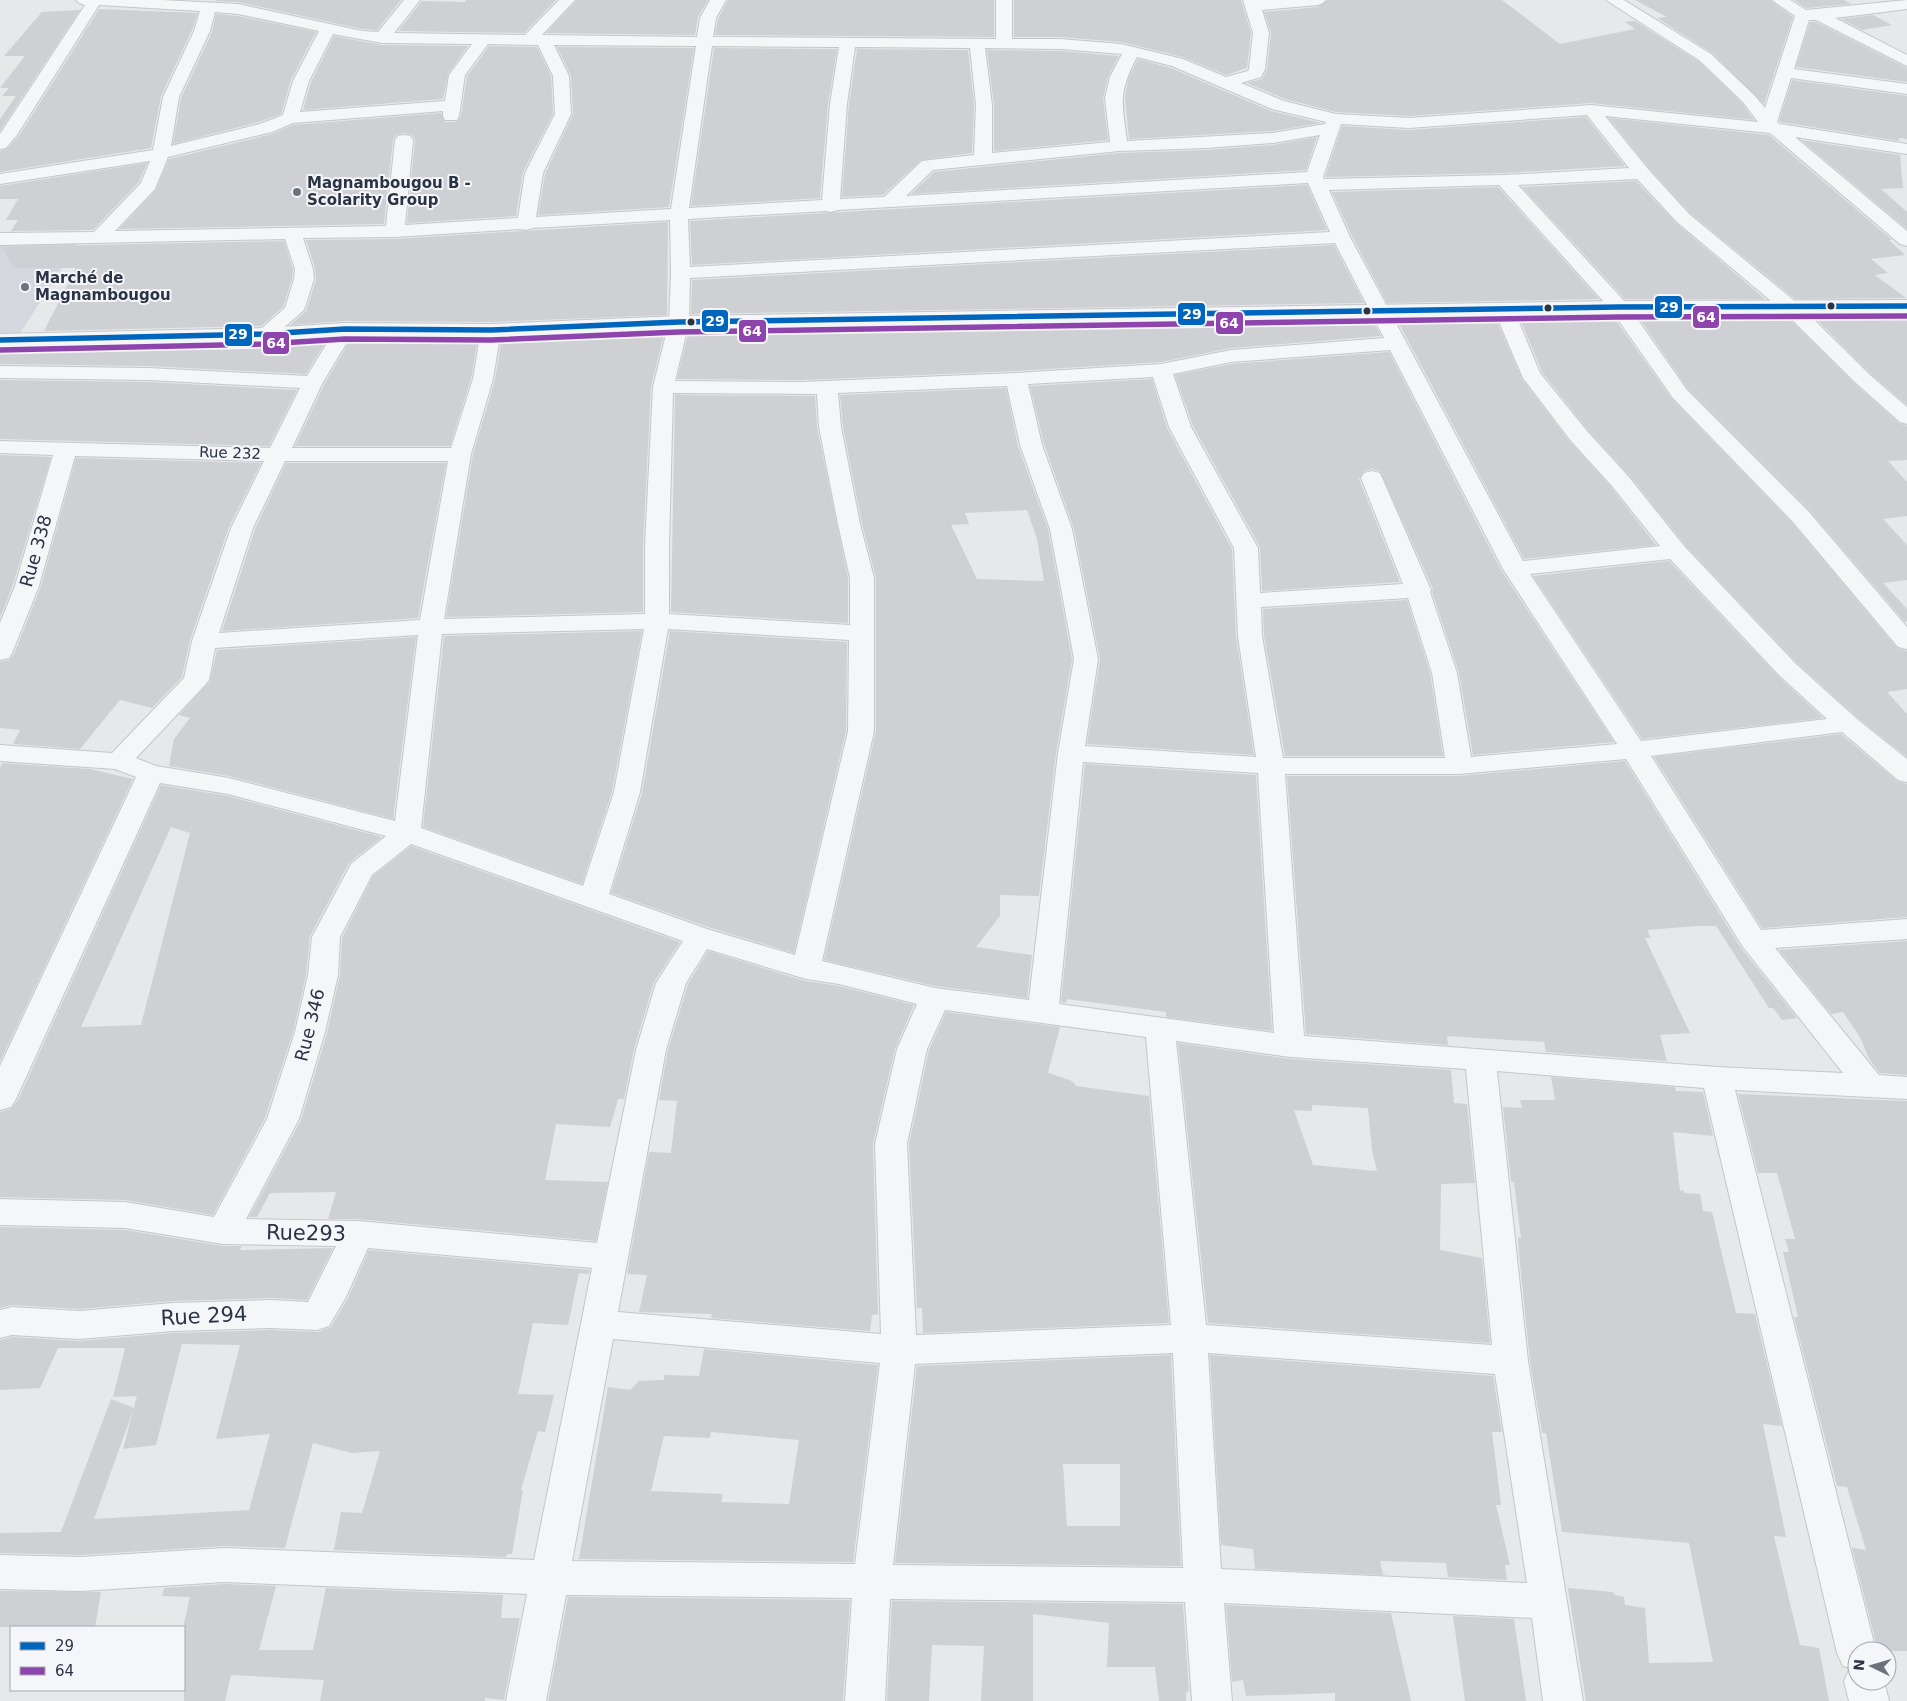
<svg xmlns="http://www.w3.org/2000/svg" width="1907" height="1701" font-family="'DejaVu Sans',sans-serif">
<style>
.built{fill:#d4d7dd}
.building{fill:#ced0d3;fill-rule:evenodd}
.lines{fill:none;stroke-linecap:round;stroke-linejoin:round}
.minor-casing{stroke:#c4c6c8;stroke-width:2}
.tertiary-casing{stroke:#c4c6c8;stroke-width:2}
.minor{fill:#f5f6f7;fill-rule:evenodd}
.tertiary{fill:#f5f6f7;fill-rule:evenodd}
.bus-1-casing{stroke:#f4f6f9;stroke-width:9}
.bus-2-casing{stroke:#f4f6f9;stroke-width:9}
.bus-1{stroke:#0065bd;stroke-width:5.5}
.bus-2{stroke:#8e44ad;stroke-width:5.5}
.poi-dot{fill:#6c737f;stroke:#f4f6f9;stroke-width:2}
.bus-dot{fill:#2b3445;stroke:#f4f6f9;stroke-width:2}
.labels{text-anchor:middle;stroke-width:4;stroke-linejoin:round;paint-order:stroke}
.far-poi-label{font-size:15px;font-weight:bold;fill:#2b3445;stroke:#f4f6f9;text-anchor:start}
.far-street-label{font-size:15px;fill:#2b3445;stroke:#f4f6f9}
.street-label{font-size:18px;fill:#2b3445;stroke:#f4f6f9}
.near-street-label{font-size:21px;fill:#2b3445;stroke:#f4f6f9}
.line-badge{stroke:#f4f6f9;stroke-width:2}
.badge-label{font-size:14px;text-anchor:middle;font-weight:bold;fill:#fff}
</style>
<rect width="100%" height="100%" fill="#e6e8ea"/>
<path class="built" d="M81 238 19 335H0V240Z"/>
<path class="building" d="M217 0H401L377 30 362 29 238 2 215 1Z
M466 0H556L524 33 398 31 422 1 465 2Z
M577 0H708L698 17 695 35 546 33Z
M728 0H994V37L715 35 718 19Z
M1014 0H1241L1251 33 1247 68 1226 75 1183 57 1121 42 1060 37H1014Z
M1328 0H1502L1560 44 1635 29 1625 22 1635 21 1698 61 1742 103 1754 120 1591 103 1409 116 1336 112 1285 99 1247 83 1262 79 1267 69 1271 33 1264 12 1318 7Z
M1635 0H1770L1793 17 1764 104 1712 53 1657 18 1667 17Z
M1794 0H1844L1851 4 1806 8Z
M99 9 198 13 192 30 161 96 151 148 0 172V151L7 149 19 136Z
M80 10 0 131V119L16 96H2L9 88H0L25 56H4L42 12Z
M216 14 238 16 316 32 291 80 281 114 259 122 173 144 181 98 212 32Z
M1873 15 1892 25 1862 30 1841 19Z
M1810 22H1816L1907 68V82L1796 67Z
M334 36 382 45 468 46 448 74 443 99 303 110 311 82Z
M489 46 537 47 551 76 553 114 523 172 516 216 407 223 415 140 412 135 404 133 396 135 393 140 384 224 119 229 156 190 169 159 272 134 293 125 441 113 445 122H457L461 116 467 76Z
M557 47 694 48 669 207 538 215 545 174 573 114 571 76Z
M714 48 837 49 828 104 820 198 691 206Z
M857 49 968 50 974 105 972 153 921 160 883 195 842 197 849 104Z
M987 50 1060 51 1119 56 1108 77 1103 98 1108 140 994 151V105Z
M1138 59 1171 68 1271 111 1321 123 1273 131 1129 139 1125 98 1128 80Z
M1792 80 1907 96V139L1899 138V141L1781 122 1779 121Z
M1586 117 1625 166 1504 173 1325 177 1342 126 1409 130Z
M1609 118 1769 135 1892 240H1889L1905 255 1871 259 1888 273 1875 275 1906 298 1795 299 1690 213 1649 168Z
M1317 137 1306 170 911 194 934 172 1119 153 1207 150 1273 145Z
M1801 140 1900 155 1903 188 1881 189 1907 212V229Z
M147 163 139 182 93 230 11 231 18 220H6L18 199H0V186Z
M1636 181 1676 223 1765 299H1625L1522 187Z
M1307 185 1327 230 692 265 690 221Z
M1498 187 1599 299 1387 303 1352 236 1332 192Z
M668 222 667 315 491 322 345 321 290 325 306 311 316 280 315 268 306 240 395 239Z
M284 241 293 269 292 279 283 307 261 326 44 331 76 268H14L2 247Z
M1334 245 1364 303 691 314 692 280Z
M1784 314 1855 384 1899 423 1907 426V460L1888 461 1907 482V516L1883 519 1907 545V580L1883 583 1907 609V621L1905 622 1810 511 1688 389 1637 315Z
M1811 314H1907V405L1871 374Z
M1612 315 1672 399 1792 523 1897 648 1907 651V689L1887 692 1907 714V757L1858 718 1797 663 1685 545 1629 475 1588 430 1542 372 1519 316Z
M1495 317 1522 379 1570 442 1611 487 1656 545 1524 559 1396 318Z
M1372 319 1381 336 1231 348 1161 362 1016 371 801 380 677 379 689 330Z
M665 330 651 387 643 545V612L446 617 473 454 495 380 502 337Z
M352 337 478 338 471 379 450 446H295L325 383Z
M328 338 306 374 148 366 0 364V353H14L16 348 265 342Z
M1389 352 1501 570 1614 742 1473 755 1459 673 1432 592 1433 589 1380 471 1372 469 1364 471 1359 479 1400 582 1262 591 1260 547 1193 426 1175 375 1231 364Z
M1152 379 1167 428 1232 549 1236 636 1254 755 1087 744 1100 659 1074 529 1044 444 1030 386Z
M0 380 148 382 297 390 269 446 0 439Z
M1006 388 1018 446 1048 529 1072 659 1056 753 1039 896 1000 895V916L976 947 1032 955 1027 998 935 986 824 960 876 731V578L862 524 843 427 840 395ZM1027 510 1037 539 1044 581 977 579 951 525 969 524 965 513Z
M675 395 815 396 817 427 848 578V623L671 612Z
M0 455 51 457 13 585 0 618Z
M76 458 261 463 229 527 190 640 182 677 152 708 120 700 80 749 13 744 20 730 0 728V662L9 660 14 654 41 586Z
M286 463H446L418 618 222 631 255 529Z
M1669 561 1777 675 1823 718 1642 739 1533 576Z
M1407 600 1430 673 1443 756H1285L1264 636 1263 609Z
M642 631 612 792 582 884 423 827 444 636Z
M670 631 847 642 846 731 794 953 711 928 611 893 642 793Z
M416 637 393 819 229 776 169 766 174 739 190 718 179 715 210 681 217 650Z
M1841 734 1897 781 1907 784V917L1762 928 1654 757Z
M1625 761 1741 948 1797 1018 1782 1020 1773 1008H1769L1716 926H1696L1647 930 1651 938H1645L1690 1033 1660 1035 1667 1061 1546 1052 1544 1042 1447 1036 1448 1045 1306 1034 1287 776H1459Z
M2 763 90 769 133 779 0 1062V768Z
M1085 764 1256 775 1272 1031 1166 1017V1012L1067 999 1066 1003 1061 1002Z
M161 785 228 796 382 837 349 863 310 936 306 975 293 1032 265 1118 213 1215 125 1200 0 1197V1112L11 1109 18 1100ZM171 827 190 833 141 1025 81 1027Z
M411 846 680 942 654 982 634 1049 624 1099H618L610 1127 556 1124 545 1180 608 1182 596 1241 358 1219H328L336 1192 270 1193 257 1217H249L301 1120 327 1033 340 975 342 938 373 876Z
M1907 941V1075L1880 1073 1869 1059 1860 1037 1843 1012 1831 1014 1779 950Z
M708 951 805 981 839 986 914 1005 895 1049 873 1144 878 1314 872 1315 870 1331 711 1318 712 1314 639 1312 647 1275 627 1274 649 1152 671 1153 677 1101 659 1100 668 1050 688 984Z
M946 1012 1060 1027 1048 1073 1072 1081 1076 1086 1149 1096 1169 1323 923 1333 922 1308H917L909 1144 929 1050Z
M1178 1043 1290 1059 1451 1070 1454 1103 1467 1104 1475 1183 1441 1184 1440 1250 1482 1258 1490 1343 1208 1323ZM1312 1105 1368 1108 1372 1150 1377 1171 1313 1165 1294 1110 1312 1111Z
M1551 1077 1675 1087 1676 1091 1703 1092 1713 1136 1673 1132 1680 1191 1684 1190V1193L1700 1194 1703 1211 1712 1212 1736 1313 1755 1314 1782 1426 1763 1424 1786 1537 1774 1536 1800 1645 1819 1648 1829 1701H1586L1568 1588 1613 1592 1615 1595 1624 1597 1625 1605 1645 1608 1649 1663 1713 1662 1689 1543 1562 1532 1546 1433H1542L1530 1361 1520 1264 1518 1238H1521L1514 1182H1511L1503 1107 1522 1108 1520 1100H1555Z
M1738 1094 1907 1101V1651H1878L1852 1548 1866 1550 1847 1487 1837 1486 1794 1317H1798L1783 1252H1789L1785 1239H1795L1777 1173H1758Z
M0 1227 125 1230 223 1246H242L240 1250 333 1248 307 1300 271 1298 173 1301 79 1309 12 1305 0 1308Z
M369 1250 590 1270 589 1274 579 1273 568 1325 533 1323 518 1394 554 1395 545 1432 538 1431 521 1490H523L512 1554H507L506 1557 334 1550 341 1512 362 1513 380 1451 352 1453 313 1443 285 1548 224 1546 81 1555 0 1553V1533L61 1532 111 1399 134 1408 94 1519 249 1510 270 1434 216 1439 240 1345 182 1344 156 1445 123 1449 137 1396 113 1397 125 1348H58L40 1388 0 1390V1340L12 1337 79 1341 173 1333 271 1330 318 1332 331 1327 348 1298Z
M704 1349 878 1365 853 1562 579 1559 608 1387 630 1390 639 1381 664 1380V1375L699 1376ZM711 1432 799 1440 789 1504 721 1502 723 1494 651 1491 664 1436 710 1438Z
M1171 1355 1181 1566 895 1563 917 1366ZM1063 1464H1120V1526H1067Z
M1210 1355 1493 1376 1502 1432H1492L1501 1505H1496L1510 1565H1505L1507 1580 1448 1577 1446 1563 1380 1561 1383 1575 1255 1569 1253 1549 1221 1545Z
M224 1584 276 1586 259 1650H313L326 1588 503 1595 501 1618H520L504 1700 485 1698V1701H320L324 1680 231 1675 225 1701H184V1623L190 1597 162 1596 164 1588Z
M0 1591 101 1592 95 1627H0Z
M568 1597 850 1600 843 1701H548Z
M892 1601 1183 1604 1189 1691 1186 1692V1701H1159L1155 1667H1107L1109 1623 1033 1614V1701H981L984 1646 932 1645 929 1701H887Z
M1226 1605 1391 1613 1411 1701H1335V1693L1246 1696 1243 1680 1232 1682Z
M1453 1616 1514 1619 1526 1701H1465Z"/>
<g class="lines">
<defs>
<path id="minor" d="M76 0H162L238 4 362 31 378 32 404 0H420L394 33 525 35 559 0H575L542 35 697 37 700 18 710 0H726L716 18 713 37 996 39V0H1012V39H1060L1121 44 1183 59 1226 77 1248 71 1249 69 1253 33 1243 0H1326L1323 3 1318 5 1262 10 1269 33 1265 69 1261 77 1241 83 1284 101 1336 114 1409 118 1591 105 1758 122 1743 102 1699 60 1606 0H1624L1711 54 1755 96 1765 108 1795 16 1772 0H1790L1806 10 1907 0V9L1835 18 1907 55V66L1816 20H1809L1794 69 1907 84V94L1791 78 1777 122 1780 124 1907 144V154L1795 137 1907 231V246L1900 244 1770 133 1605 116 1648 169 1689 214 1797 303 1870 375 1907 407V424L1900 422 1856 383 1783 311 1677 222 1637 179 1518 185 1626 303 1687 390 1809 512 1907 627V649L1898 647 1793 522 1673 398 1612 311 1499 185 1329 190 1350 237 1523 561 1660 546 1612 486 1571 441 1523 378 1494 310 1497 306 1504 304 1511 306 1514 310 1540 373 1587 431 1628 476 1684 546 1796 664 1857 719 1907 759V782L1898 780 1842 732 1651 756 1761 930 1907 919V939L1775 948 1879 1075 1907 1077V1099L1735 1090 1876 1651H1857V1681H1884L1889 1701H1849L1844 1681 1850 1668 1843 1666 1837 1653 1704 1088 1497 1071 1528 1361 1583 1701H1543L1532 1618 1224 1603 1232 1701H1192L1185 1602 890 1599 885 1701H845L852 1598 566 1595 546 1701H506L527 1594 224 1582 81 1591 0 1589V1555L81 1557 224 1548 534 1560 592 1268 368 1248 346 1297 329 1326 317 1330 271 1328 173 1331 79 1339 12 1335 0 1338V1310L12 1307 79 1311 173 1303 271 1300 308 1302 336 1246 223 1244 125 1228 0 1225V1199L125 1202 214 1217 267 1119 295 1032 308 975 312 937 351 864 386 836 228 794 160 783 16 1099 11 1107 0 1110V1066L136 777 115 769 0 761V745L112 753 184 678 192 641 231 528 264 461 75 456 39 586 12 653 9 658 0 660V623L15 586 53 455 0 453V441L270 448 300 388 148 380 0 378V366L148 368 307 376 338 325 345 323 352 325 355 329 323 382 292 448H451L473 379 481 330 484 326 491 324 498 326 501 330 493 379 471 454 444 619 645 614V545L653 387 669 322 671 273 670 220 533 228 526 230 520 229 395 237 303 238 313 269 314 279 304 310 272 338 265 340 258 338 255 334 285 308 294 279 295 269 285 239 0 245V233L94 232 141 183 150 161 0 184V174L153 150 163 97 194 31 200 11 99 5 17 135 6 148 0 149V134L85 5 79 3ZM215 12 238 14 319 31 293 81 283 115 260 124 171 146 179 97 210 31ZM333 34 382 43 472 44 449 75 445 101 300 112 309 81ZM488 44 538 45 553 76 555 114 525 173 518 218 405 225 413 140 410 136 404 135 398 136 395 140 386 226 115 231 155 189 168 157 272 132 293 123 443 111V116L445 120H457L459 116 465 75ZM554 45 696 46 671 209 536 217 543 173 571 114 569 76ZM712 46 839 47 830 104 822 200 689 208ZM855 47 970 48 976 105 974 155 922 161 884 197 840 199 847 104ZM985 48 1060 49 1122 54 1110 77 1105 98 1110 142 992 153V105ZM1137 57 1172 66 1272 109 1326 122 1325 124 1273 133 1127 141C1122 102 1118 93 1137 57ZM1587 115 1629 168 1504 175 1324 179 1323 177 1341 124 1409 128ZM1320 135 1307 172 906 196 933 170 1119 151 1207 148 1273 143ZM1308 183 1330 232 690 267 688 219 826 211 831 212 838 210ZM1335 243 1384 338 1231 350 1161 364 1016 373 801 382 675 381 689 322 690 278ZM1390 350 1503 569 1617 744 1471 757 1457 673 1430 592 1431 590 1380 473 1372 471 1364 473 1361 478 1403 584 1260 593 1258 548 1191 427 1173 374 1231 362ZM1153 377 1169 427 1234 548 1238 636 1256 757 1085 746 1098 659 1072 529 1042 445 1028 384ZM1007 386 1020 445 1050 529 1074 659 1058 753 1029 1000 935 988 822 961 874 731V578L860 524 841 427 838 393ZM673 393 817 394 819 427 838 524 850 578V625L669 614V545ZM285 461H448L420 620 219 633 253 528ZM1670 559 1778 674 1827 719 1641 741 1530 574ZM1408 598 1432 673 1445 758H1283L1262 636 1261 607ZM644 629 614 792 583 886 421 828 442 634ZM668 629 849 640 848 731 795 955 710 930 609 894 640 792ZM418 635 395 821 229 778 156 766 136 758 205 685 209 680 215 648ZM1626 759 1743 947 1843 1073 1717 1067 1304 1036 1285 774H1459ZM1083 762 1258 773 1274 1033 1059 1004ZM411 844 683 941 656 983 636 1050 597 1243 358 1221 246 1219 299 1119 325 1032 338 975 340 937 372 875ZM707 949 806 979 839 984 917 1004 897 1049 875 1144 881 1334 618 1312 666 1050 686 983ZM945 1010 1146 1037 1171 1325 916 1335 907 1144 927 1049ZM1176 1041 1290 1057 1466 1069 1492 1345 1206 1325ZM613 1339 880 1363 855 1564 572 1561ZM1173 1353 1183 1568 893 1565 915 1364ZM1208 1353 1495 1374 1527 1583 1221 1569Z"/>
<path id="tertiary" d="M1907 300V312L1619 313 679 328 491 336 345 335 265 340 0 346V334L265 328 345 323 491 324 679 316 1619 301Z"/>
</defs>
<use href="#minor" class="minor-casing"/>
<use href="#tertiary" class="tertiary-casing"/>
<use href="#minor" class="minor"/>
<use href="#tertiary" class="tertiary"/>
<defs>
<path id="bus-1" d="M0 340 265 334 345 329 491 330 679 322 1619 307 1907 306"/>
<path id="bus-2" d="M0 350 265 344 345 339 491 340 679 332 1619 317 1907 316"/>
</defs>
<use href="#bus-1" class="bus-1-casing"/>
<use href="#bus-2" class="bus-2-casing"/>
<use href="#bus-1" class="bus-1"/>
<use href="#bus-2" class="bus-2"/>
</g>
<g class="poi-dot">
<circle cx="297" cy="192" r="5"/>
<circle cx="25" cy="287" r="5"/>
</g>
<g class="bus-dot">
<circle cx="1831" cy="306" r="4.5"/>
<circle cx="1548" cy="308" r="4.5"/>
<circle cx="1367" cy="311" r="4.5"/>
<circle cx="691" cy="322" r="4.5"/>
</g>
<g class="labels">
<g class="far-poi-label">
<text x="307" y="188">Magnambougou B -<tspan x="307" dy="17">Scolarity Group</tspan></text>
<text x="35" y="283">Marché de<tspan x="35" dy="17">Magnambougou</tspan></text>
</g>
<g class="far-street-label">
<text transform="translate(230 453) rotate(2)" y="5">Rue 232</text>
</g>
<g class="street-label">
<text transform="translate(36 551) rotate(-74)" y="6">Rue 338</text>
<text transform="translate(310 1025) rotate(-76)" y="6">Rue 346</text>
</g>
<g class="near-street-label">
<text transform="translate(306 1233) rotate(1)" y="7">Rue293</text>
<text transform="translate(204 1316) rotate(-3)" y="7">Rue 294</text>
</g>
</g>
<g class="line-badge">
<rect x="1654" y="295" width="29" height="24" rx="5" fill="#0065bd"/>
<rect x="1177" y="302" width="29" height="24" rx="5" fill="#0065bd"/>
<rect x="1692" y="305" width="28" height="24" rx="5" fill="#8e44ad"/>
<rect x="701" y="309" width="28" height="24" rx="5" fill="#0065bd"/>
<rect x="1215" y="311" width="29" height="24" rx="5" fill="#8e44ad"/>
<rect x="738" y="319" width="29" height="24" rx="5" fill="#8e44ad"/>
<rect x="224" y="323" width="29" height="24" rx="5" fill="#0065bd"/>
<rect x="262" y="331" width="28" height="24" rx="5" fill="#8e44ad"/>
</g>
<g class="badge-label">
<text x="1669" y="312">29</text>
<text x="1192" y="319">29</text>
<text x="1706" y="322">64</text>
<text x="715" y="326">29</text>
<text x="1229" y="328">64</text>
<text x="752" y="336">64</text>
<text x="238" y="339">29</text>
<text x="276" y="348">64</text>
</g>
<rect x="10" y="1626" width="175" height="65" fill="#f4f6f9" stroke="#a4a8b1"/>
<rect x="20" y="1642" width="25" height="8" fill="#0065bd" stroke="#a4a8b1"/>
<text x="55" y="1651" font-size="15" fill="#2b3445">29</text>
<rect x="20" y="1667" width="25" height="8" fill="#8e44ad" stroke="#a4a8b1"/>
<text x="55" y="1676" font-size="15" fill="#2b3445">64</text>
<g transform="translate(1872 1666) rotate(275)"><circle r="24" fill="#f4f6f9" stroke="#a4a8b1"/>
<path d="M0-4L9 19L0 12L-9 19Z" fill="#6c737f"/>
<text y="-8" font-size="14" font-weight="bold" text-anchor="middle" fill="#2b3445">N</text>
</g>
</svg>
